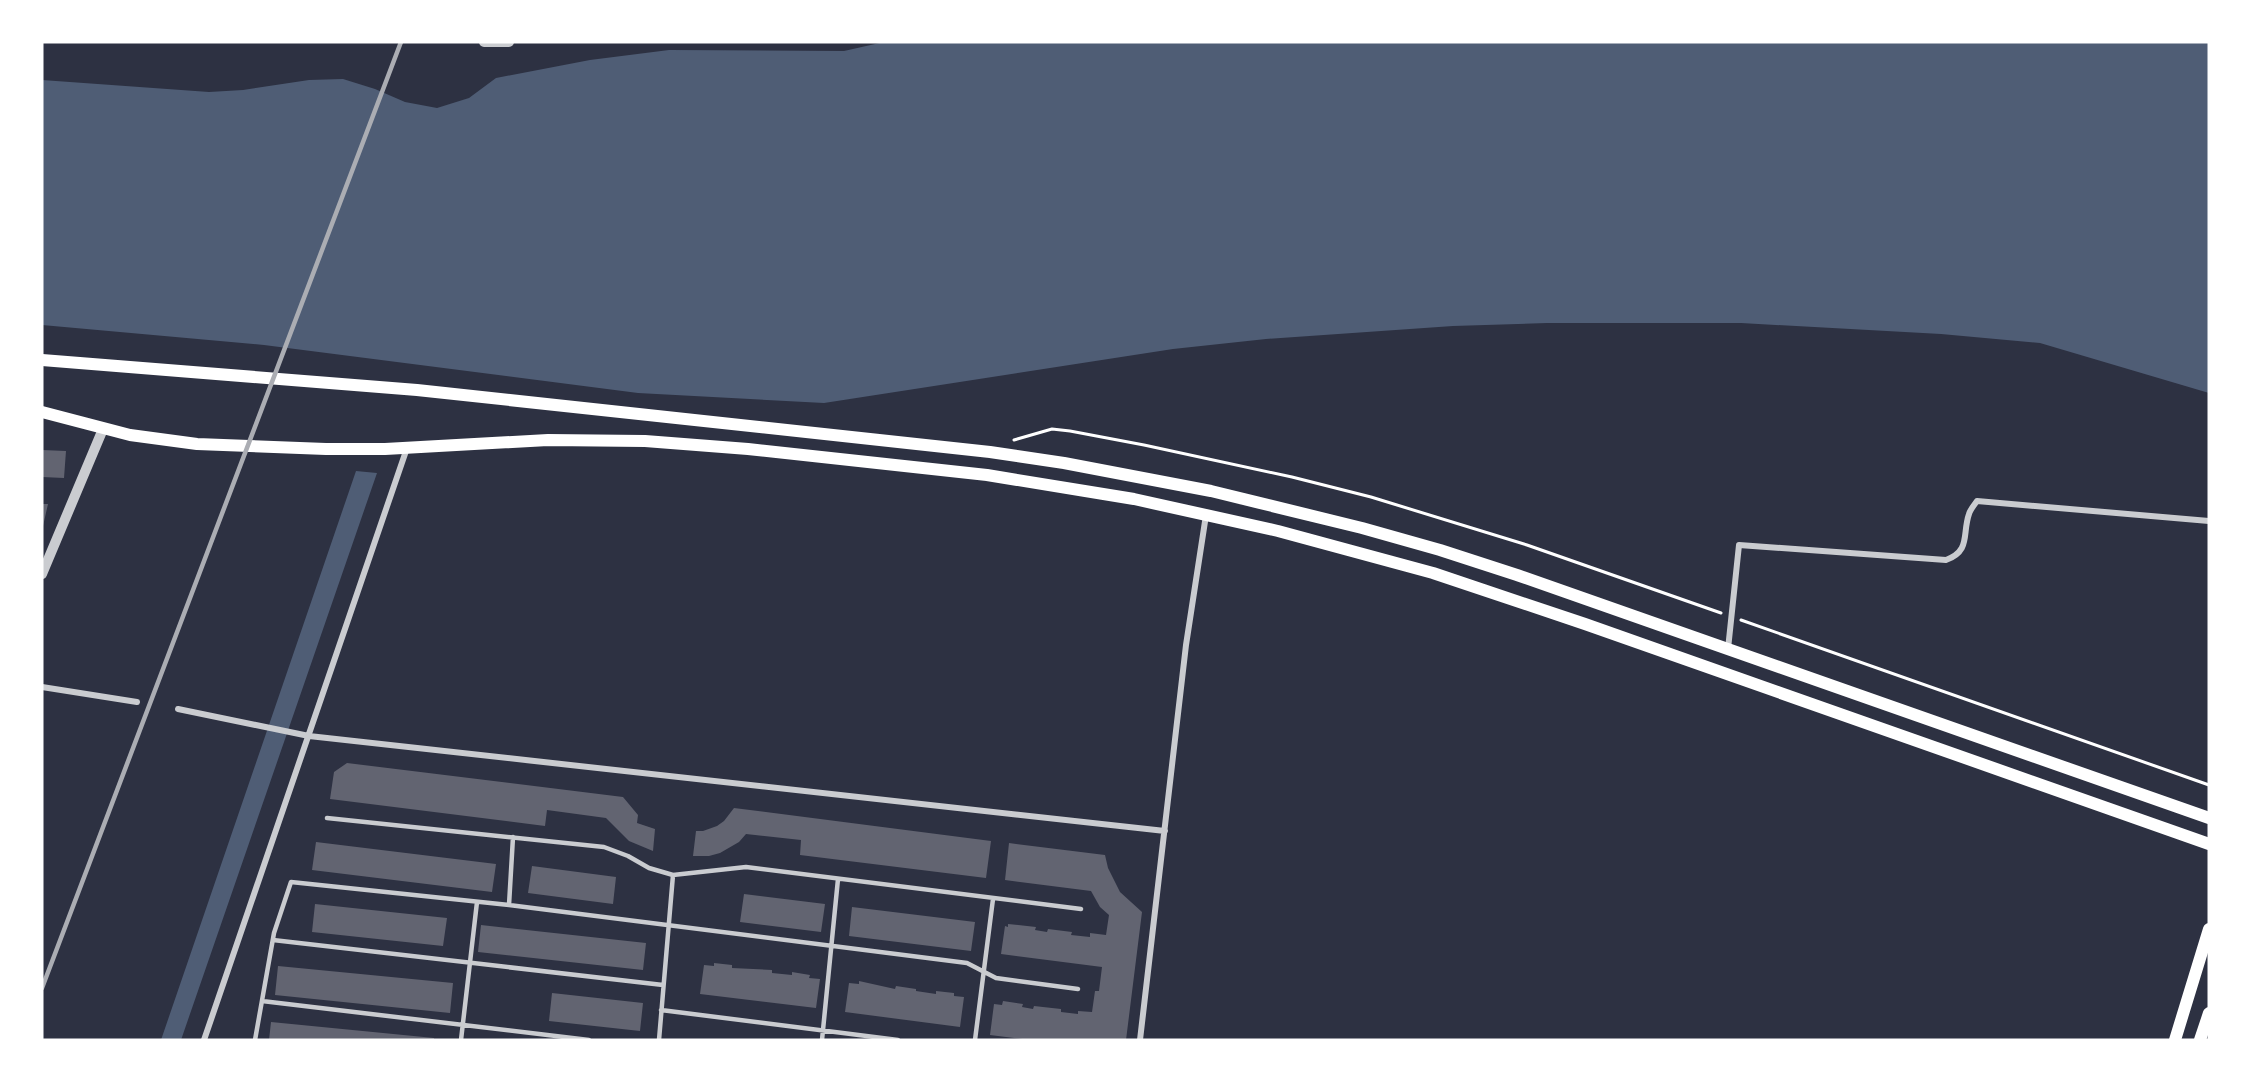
<svg xmlns="http://www.w3.org/2000/svg" width="2251" height="1082" font-family="'Noto Sans',sans-serif">
<style>
.water{fill:#4f5d75}
.building{fill:#626471}
.lines{fill:none;stroke-linecap:round;stroke-linejoin:round}
.path{stroke:#fff;stroke-width:3}
.service{stroke:#caccd0;stroke-width:4.5}
.minor{stroke:#caccd0;stroke-width:6}
.tertiary{stroke:#caccd0;stroke-width:10}
.secondary{stroke:#fff;stroke-width:12}
.rail{stroke:#abadb3;stroke-width:4.5}
</style>
<rect width="100%" height="100%" fill="#2d3142"/>
<path class="water" d="M884 42H2209V393L2040 343 1941 334 1741 323H1547L1453 326 1266 339 1173 349 824 403 638 393 264 345 42 325V80L209 92 243 90 309 80 343 79 375 89 405 102 437 108 469 98 496 78 590 60 669 50 844 51Z
M356 471 377 473 181 1040H161Z"/>
<path class="building" d="M42 450 66 451 64 478 42 477Z
M42 504H48L43 526H42Z
M347 763 623 797 638 815 637 823 655 829 653 851 629 841 606 818 547 810 545 826 330 799 334 772Z
M734 808 991 841 986 878 800 855 801 840 746 834 739 842 720 853 709 856H693L696 831H703L717 826 724 821Z
M316 842 496 864 492 892 312 870Z
M1009 843 1105 855 1108 868 1120 892 1142 912 1126 1040H1031L990 1035 994 1004 1002 1005 1003 1001 1023 1004 1022 1007 1033 1009 1034 1006 1061 1009V1012L1078 1014V1011L1092 1012 1095 991H1099L1102 967 1001 954 1005 926 1008 927V924L1036 927 1035 930 1047 932 1048 929 1072 932 1071 935 1090 937V933L1106 935 1109 915 1100 907 1091 891 1005 880Z
M532 866 616 877 613 904 528 893Z
M744 894 825 904 821 932 740 922Z
M315 904 447 918 443 946 312 932Z
M852 907 975 922 971 951 849 936Z
M481 925 646 943 643 970 478 952Z
M714 963 732 965V968L772 970V973L792 975V972L810 975 809 978 820 979 816 1008 700 994 704 965 714 966Z
M278 966 453 983 450 1013 275 995Z
M859 981 895 989 896 986 916 989V991L936 994V991L954 993V996L964 997 960 1027 845 1012 849 983 859 984Z
M552 993 643 1003 640 1031 549 1021Z
M271 1022 434 1038V1040H269Z"/>
<g class="lines">
<path class="path" d="M1014 440 1052 429 1070 431 1144 445 1292 477 1371 497 1527 545 1721 613
M1741 620 2209 785"/>
<path class="service" d="M327 818 604 847 628 856 649 868 673 875 746 867 1081 909
M509 905 513 837
M273 940 663 985
M262 1001 589 1040
M661 1010 898 1040
M255 1040 274 933 291 882 509 905 967 963 996 978 1078 989
M461 1040 477 902
M659 1040 673 875
M822 1040 838 879
M975 1040 993 899"/>
<path class="minor" d="M1728 649 1739 545 1946 560C1971 551 1962 534 1969 514 1970 510 1974 505 1977 501L2209 521
M42 687 137 702
M178 709 309 736 1165 831
M204 1040 407 448
M1140 1040 1186 645 1206 515"/>
<path class="tertiary" d="M484 42H509
M42 574 103 429"/>
<path class="secondary" d="M42 360 417 390 990 452 1064 463 1211 491 1362 528 1440 550 1517 575 2209 818
M42 412 130 435 197 444 326 449H385L548 440 645 441 748 449 987 475 1134 499 1278 531 1433 573 1585 624 2209 844
M2175 1040 2209 929
M2200 1040 2209 1013"/>
<path class="rail" d="M42 988 401 42"/>
</g>
<rect width="2251" height="1082" fill="none" stroke="#ffffff" stroke-width="87"/>
</svg>
